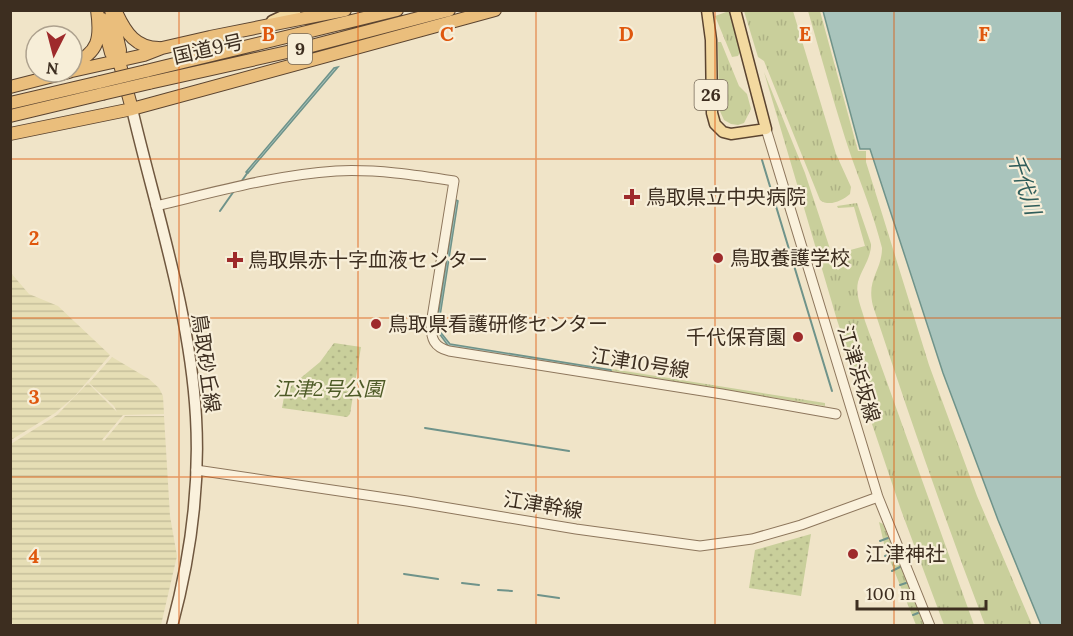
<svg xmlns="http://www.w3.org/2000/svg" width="1073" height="636" font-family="Lora,'Noto Sans JP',serif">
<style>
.farmland{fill:url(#farmland-rules)}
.grass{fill:url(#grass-tufts)}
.park{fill:url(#park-dots)}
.water{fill:#a9c4bc;stroke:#6f938a;stroke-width:1.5}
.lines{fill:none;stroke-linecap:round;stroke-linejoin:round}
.stream{stroke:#6f938a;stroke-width:2}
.tertiary-casing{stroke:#8d765c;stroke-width:11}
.secondary-casing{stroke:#6f573f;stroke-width:13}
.primary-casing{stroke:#5b4430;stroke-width:13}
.trunk-casing{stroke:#5b4430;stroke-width:14}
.tertiary{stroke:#faf1dc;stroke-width:9}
.secondary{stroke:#faf1dc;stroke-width:10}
.primary{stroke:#f3d9a0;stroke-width:10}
.trunk{stroke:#eabe7c;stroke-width:12}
.trunk-bridge-casing{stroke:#5b4430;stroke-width:14;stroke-linecap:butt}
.trunk-bridge{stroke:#eabe7c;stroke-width:12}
.grid{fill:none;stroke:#df570d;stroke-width:1.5;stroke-opacity:0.55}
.poi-dot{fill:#9e2a2b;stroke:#f7eed8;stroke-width:2}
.labels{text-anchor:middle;stroke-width:4.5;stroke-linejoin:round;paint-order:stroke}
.shield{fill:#f7eed8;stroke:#756857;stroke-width:1.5}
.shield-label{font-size:18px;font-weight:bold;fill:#3d2e20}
.street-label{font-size:20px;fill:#3d2e20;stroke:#f7eed8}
.poi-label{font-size:20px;fill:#3d2e20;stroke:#f7eed8;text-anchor:start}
.park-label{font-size:20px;font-style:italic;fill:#4d5a26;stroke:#f7eed8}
.water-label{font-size:21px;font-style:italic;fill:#2f5d5a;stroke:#f7eed8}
.grid-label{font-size:20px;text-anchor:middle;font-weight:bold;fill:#df570d;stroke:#f7eed8;stroke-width:4.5;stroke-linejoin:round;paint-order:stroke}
</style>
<defs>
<pattern id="farmland-rules" width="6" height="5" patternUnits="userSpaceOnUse" patternTransform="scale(1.5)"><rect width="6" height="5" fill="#e6deb5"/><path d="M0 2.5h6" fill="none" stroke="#c6bf9b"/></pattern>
<pattern id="grass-tufts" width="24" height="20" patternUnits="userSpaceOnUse" patternTransform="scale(1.5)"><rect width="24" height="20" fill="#c9cf9b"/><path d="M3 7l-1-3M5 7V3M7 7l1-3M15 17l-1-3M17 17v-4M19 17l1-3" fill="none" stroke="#aeb285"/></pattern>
<pattern id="park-dots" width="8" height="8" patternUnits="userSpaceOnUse" patternTransform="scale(1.5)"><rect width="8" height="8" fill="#c9cf9b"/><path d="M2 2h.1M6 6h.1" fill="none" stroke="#aeb285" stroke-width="1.8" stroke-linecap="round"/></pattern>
</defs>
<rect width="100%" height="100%" fill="#f0e4c8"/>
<path class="farmland" d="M11 273 29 294 58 306 110 355 74 397 55 413 11 440Z
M112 357 149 379 159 388 163 396 164 414 123 415 102 440 104 441 125 416H164L170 516 177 556 161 625H14L10 620 11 444 57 415 88 383 117 412 114 406 89 383Z"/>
<path class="grass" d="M729 11 740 52 738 56 732 57 715 16Z
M744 11H793L836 154 851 187 850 194C842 201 829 207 820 200L764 61 758 57Z
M808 11H820L858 151H866V162L929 365 977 496 1032 625H985C945 520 908 413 873 306 866 279 882 271 882 248 874 216 862 187 851 156 835 108 822 59 808 11Z
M718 42H721L739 86 747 94 751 109 744 123 738 125 731 124 724 120 719 109Z
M764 72 805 173 832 255 865 246 854 207 838 208 837 206 857 203 871 244C871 259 862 268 858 282 855 295 862 309 865 321L974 625H944L941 617 901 510 837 320Z
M612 369 825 403V406L611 371Z
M879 522 883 524 925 625H916L885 548Z"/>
<path class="park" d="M334 343 361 347 350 414 347 417 282 408 285 391 320 362Z
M811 534 801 596 749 588 755 550Z"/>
<path class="water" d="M823 11H1062V625H1041L998 520 943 373 870 149H860Z
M338 67 248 173 246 172 334 68Z
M456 200 458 201 438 329 450 344 611 370V372L449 347 436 329Z"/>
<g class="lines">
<path class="stream" d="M762 160 832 391
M241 182 248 172
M220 211 234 191
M425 428 569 451
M880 541 888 538
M885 556 893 553
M892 571 900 567
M404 574 438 579
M462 583 479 585
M900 585 906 583
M498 590 512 591
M538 595 559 598
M906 599 912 597
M913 615 918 613"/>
<defs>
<path id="tertiary" d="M766 129 878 497 930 626
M156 206C215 192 275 175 336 171 375 169 416 175 454 181L431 324C431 339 434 347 449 351L722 394 836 414
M196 470 407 501 576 529 700 546 752 539 801 525 878 497"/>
<path id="secondary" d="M132 109C156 211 190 312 196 417 200 487 190 559 172 626"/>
<path id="primary" d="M707 10 711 40 712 113 715 124 723 132 731 134 766 129 735 10
M272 21 296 10"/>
<path id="trunk" d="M111 10 120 50 119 61 132 109
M117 14C126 33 136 48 159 48
M102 19 111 53 119 61
M72 64C99 53 101 38 97 10
M72 71 144 55 162 48 210 37 345 10
M146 71 397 10
M149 83 296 50 449 10
M10 87 69 72
M10 103 100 82
M10 116 102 94
M10 134 132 109 495 10"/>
</defs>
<use href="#tertiary" class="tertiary-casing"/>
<use href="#secondary" class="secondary-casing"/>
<use href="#primary" class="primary-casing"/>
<use href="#trunk" class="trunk-casing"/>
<use href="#tertiary" class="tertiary"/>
<use href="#secondary" class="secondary"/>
<use href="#primary" class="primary"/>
<use href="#trunk" class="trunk"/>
<defs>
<path id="trunk-bridge" d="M100 82 146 71
M102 94 149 83"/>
</defs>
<use href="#trunk-bridge" class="trunk-bridge-casing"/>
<use href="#trunk-bridge" class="trunk-bridge"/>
</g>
<path class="grid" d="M179 10V626M358 10V626M536 10V626M715 10V626M894 10V626M10 159H1062M10 318H1062M10 477H1062"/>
<g class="poi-dot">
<path d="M629 188h6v6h6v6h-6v6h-6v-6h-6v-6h6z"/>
<circle cx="718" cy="258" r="6"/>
<path d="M232 251h6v6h6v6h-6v6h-6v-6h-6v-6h6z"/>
<circle cx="376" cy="324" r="6"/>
<circle cx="798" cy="337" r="6"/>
<circle cx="853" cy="554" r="6"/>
</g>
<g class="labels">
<g class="shield">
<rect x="288" y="34" width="24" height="30" rx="4.5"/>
<rect x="694.5" y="80" width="33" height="30" rx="4.5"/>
</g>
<g class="shield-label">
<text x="300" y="55">9</text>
<text x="711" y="101">26</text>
</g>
<g class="street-label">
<text transform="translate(208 49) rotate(-13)" y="7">国道9号</text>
<text transform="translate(206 363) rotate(82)" y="7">鳥取砂丘線</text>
<text transform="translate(640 363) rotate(9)" y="7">江津10号線</text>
<text transform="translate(859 374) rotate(73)" y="7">江津浜坂線</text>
<text transform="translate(543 505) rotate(9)" y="7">江津幹線</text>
</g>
<g class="poi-label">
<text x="646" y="204">鳥取県立中央病院</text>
<text x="730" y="265">鳥取養護学校</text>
<text x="248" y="267">鳥取県赤十字血液センター</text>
<text x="388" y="331">鳥取県看護研修センター</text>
<text x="786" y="344" text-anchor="end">千代保育園</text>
<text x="865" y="561">江津神社</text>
</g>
<g class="park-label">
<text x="328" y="396">江津2号公園</text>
</g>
<g class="water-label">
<text transform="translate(1024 184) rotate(72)" y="7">千代川</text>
</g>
</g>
<g class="grid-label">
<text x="268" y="41">B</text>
<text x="447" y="41">C</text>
<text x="626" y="41">D</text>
<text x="805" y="41">E</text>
<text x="984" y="41">F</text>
<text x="34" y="245">2</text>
<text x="34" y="404">3</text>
<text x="34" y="563">4</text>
</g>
<rect width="1073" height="636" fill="none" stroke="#3d2e20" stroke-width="24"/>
<g transform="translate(54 54) rotate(186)"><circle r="28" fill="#f7eed8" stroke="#ada18e" stroke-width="1.5"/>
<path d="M0-4.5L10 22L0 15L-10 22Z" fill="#9e2a2b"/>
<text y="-9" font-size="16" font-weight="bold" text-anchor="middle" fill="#3d2e20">N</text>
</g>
<path d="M857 600v9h129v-9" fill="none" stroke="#3d2e20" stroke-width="3"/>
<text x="866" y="600" font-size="18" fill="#3d2e20" stroke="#f7eed8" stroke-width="4.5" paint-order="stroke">100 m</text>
</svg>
